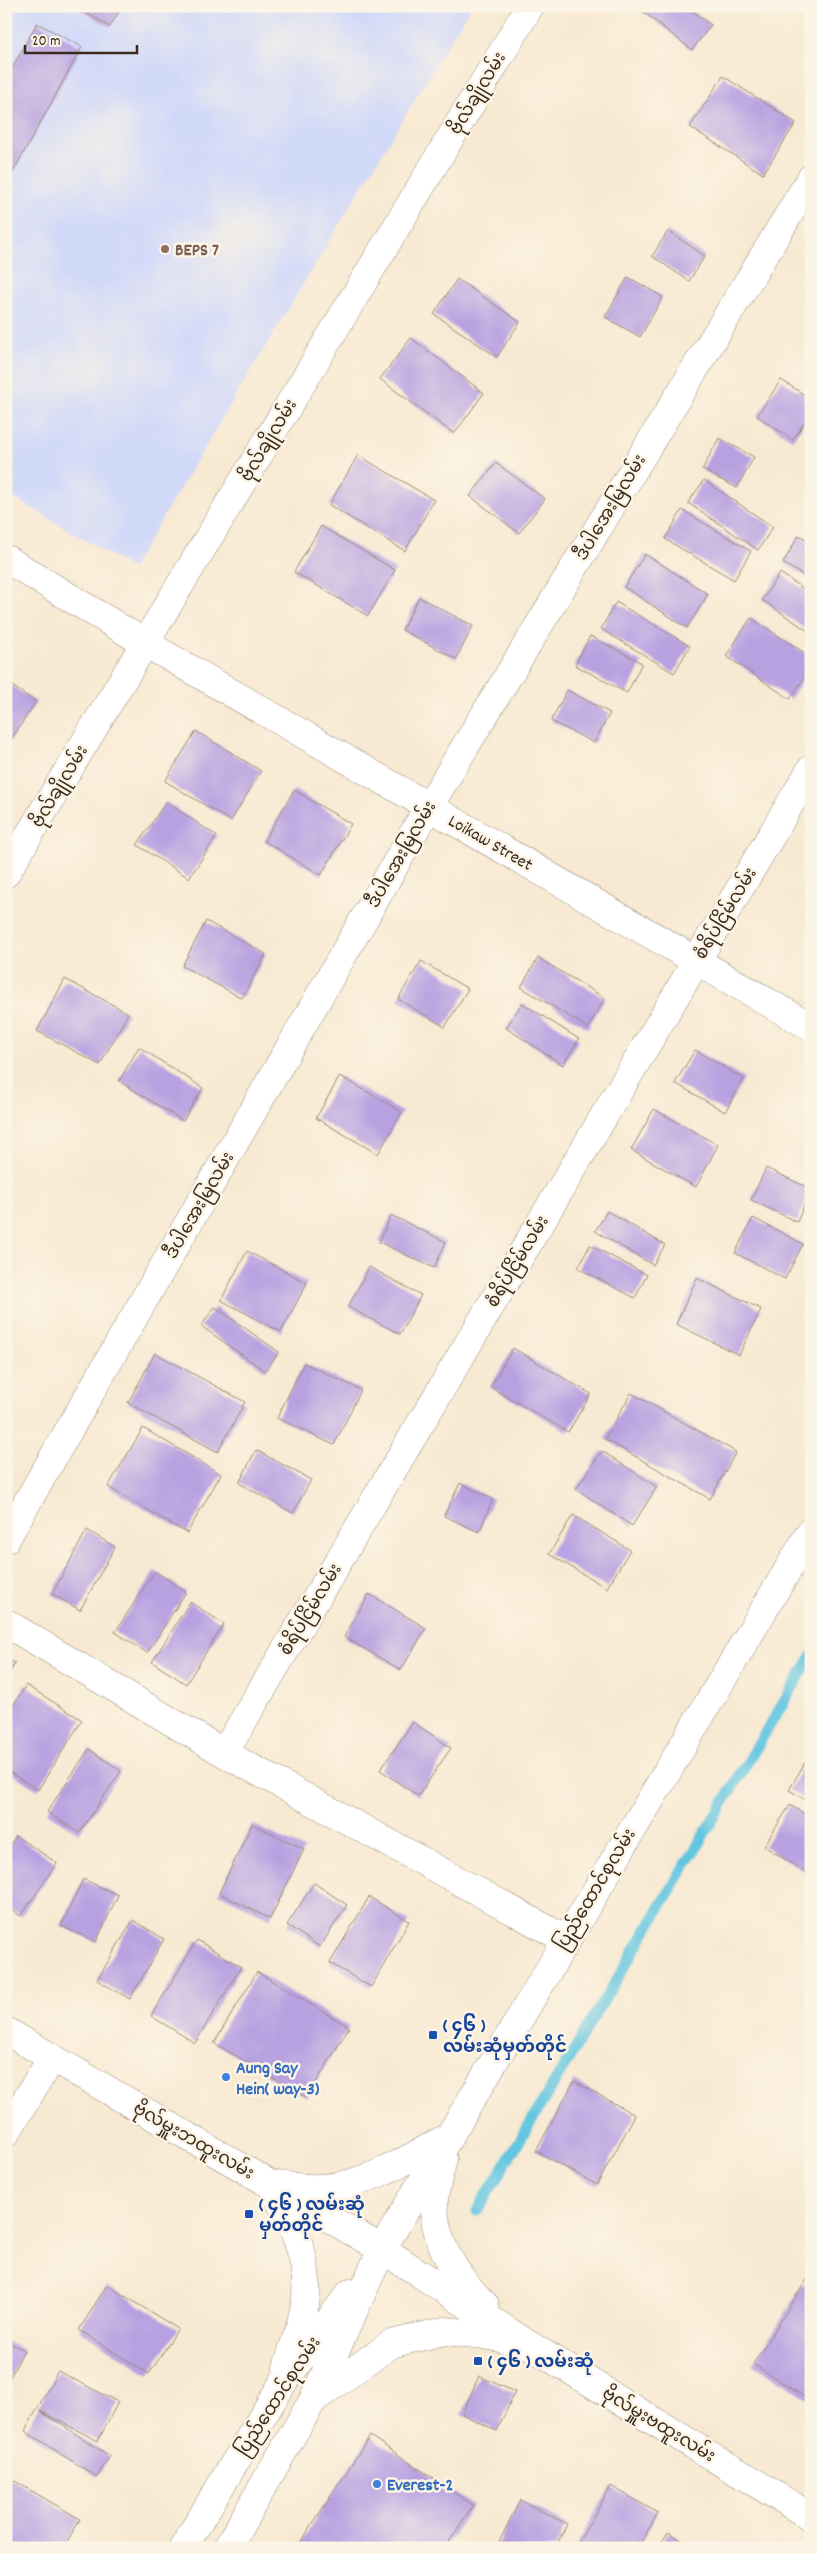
<svg xmlns="http://www.w3.org/2000/svg" width="817" height="2554" font-family="Dekko,'Noto Sans Myanmar',sans-serif">
<style>
.built{fill:#d1d9f9}
.lines{fill:none;stroke-linecap:round;stroke-linejoin:round}
.stream{stroke:#63c6e1;stroke-width:11}
.building{fill:#b8a1e1}
.street-casing{stroke:#9a8a78;stroke-width:29}
.primary-casing{stroke:#9a8a78;stroke-width:29}
.street{stroke:#fff;stroke-width:28}
.primary{stroke:#fff;stroke-width:28}
.education-dot{fill:#8d6e63;stroke:#fcf5e5;stroke-width:2}
.transit-dot{fill:#1a4fb4;stroke:#fcf5e5;stroke-width:2}
.shop-dot{fill:#3f7fe0;stroke:#fcf5e5;stroke-width:2}
.labels{text-anchor:middle;stroke-width:5;stroke-linejoin:round;paint-order:stroke}
.street-label{font-size:18px;fill:#3b2a1e;stroke:#fcf5e5}
.education-label{font-size:18px;font-weight:bold;fill:#785e54;stroke:#fcf5e5;text-anchor:start}
.transit-label{font-size:18px;font-weight:bold;fill:#164399;stroke:#fcf5e5;text-anchor:start}
.shop-label{font-size:18px;font-weight:bold;fill:#366cbe;stroke:#fcf5e5;text-anchor:start}
</style>
<rect width="100%" height="100%" fill="#fcf5e5"/>
<filter id="ink" filterUnits="userSpaceOnUse"><feTurbulence type="fractalNoise" baseFrequency=".02" numOctaves="2"/><feDisplacementMap in="SourceGraphic" scale="10" xChannelSelector="R" yChannelSelector="G"/><feConvolveMatrix kernelMatrix="1 2 1 2 8 2 1 2 1" color-interpolation-filters="sRGB"/></filter>
<filter id="wash" filterUnits="userSpaceOnUse"><feTurbulence type="fractalNoise" baseFrequency=".0096" numOctaves="4" result="noise"/><feDisplacementMap in="SourceGraphic" scale="20" xChannelSelector="R" yChannelSelector="G"/><feGaussianBlur stdDeviation="1.12" result="paint"/><feColorMatrix in="noise" values="0 0 0 0 0 0 0 0 0 0 0 0 0 0 0 0 0 1.4 0 .05"/><feComposite in="paint" operator="in"/></filter>
<g filter="url(#wash)">
<rect width="100%" height="100%" fill="#f8e9d2"/>
<path class="built" d="M6 6H471L132 568 6 493Z"/>
<g class="lines">
<path class="stream" d="M477 2211 811 1657"/>
</g>
<g id="blocks">
<path class="building" d="M74 6H122L110 27Z
M636 6H686L711 25 692 50Z
M37 23 82 47 6 185V79Z
M723 76 796 123 763 174 690 127Z
M668 231 705 256 689 281 652 256Z
M628 277 663 297 640 337 605 317Z
M457 279 520 322 497 357 434 314Z
M411 338 484 393 454 434 380 379Z
M781 380 811 399V412L793 440 757 416Z
M719 438 754 457 737 488 702 470Z
M358 455 434 500 405 551 329 505Z
M496 463 545 499 519 533 470 496Z
M704 480 773 527 758 550 688 503Z
M682 510 751 551 734 580 665 539Z
M321 526 395 570 368 616 294 572Z
M799 535 811 542V580L783 563Z
M645 554 708 594 687 628 624 587Z
M780 573 811 594V633L762 600Z
M419 597 473 626 456 659 402 630Z
M616 602 690 646 674 673 601 629Z
M751 618 811 657V667L790 699 726 656Z
M590 636 642 663 627 693 575 665Z
M6 682 36 702 6 747Z
M567 690 610 713 594 743 551 721Z
M196 731 261 771 231 821 165 781Z
M294 790 351 824 321 875 264 841Z
M166 802 217 836 189 878 137 845Z
M206 921 266 954 242 998 182 966Z
M538 958 605 998 588 1028 521 987Z
M421 961 468 989 445 1027 398 999Z
M65 979 128 1013 100 1065 37 1031Z
M522 1003 579 1039 563 1065 506 1028Z
M139 1047 203 1088 183 1121 119 1081Z
M695 1050 744 1079 725 1112 675 1083Z
M340 1076 402 1112 378 1154 316 1118Z
M654 1109 718 1145 696 1187 631 1150Z
M766 1168 811 1189 797 1222 751 1200Z
M607 1211 665 1245 653 1265 595 1231Z
M391 1215 446 1242 434 1268 379 1242Z
M753 1218 803 1244 785 1279 735 1253Z
M590 1245 647 1275 635 1298 578 1268Z
M247 1251 307 1283 281 1332 221 1300Z
M369 1267 421 1295 400 1334 348 1307Z
M697 1278 761 1309 739 1355 676 1324Z
M215 1307 279 1352 265 1371 201 1326Z
M513 1348 591 1394 568 1432 490 1387Z
M155 1353 245 1402 218 1452 128 1403Z
M304 1363 361 1390 334 1445 277 1418Z
M631 1393 736 1452 710 1499 605 1439Z
M143 1428 221 1474 187 1533 108 1487Z
M256 1450 311 1480 293 1513 239 1483Z
M602 1451 657 1487 632 1526 576 1489Z
M460 1483 493 1499 479 1532 444 1516Z
M573 1515 630 1550 607 1588 549 1554Z
M87 1530 115 1547 80 1610 52 1594Z
M155 1571 186 1592 147 1653 115 1632Z
M369 1594 426 1628 401 1670 344 1637Z
M190 1602 224 1624 186 1684 152 1662Z
M6 1658 15 1663 6 1678Z
M26 1685 82 1720 38 1790 6 1770V1717Z
M413 1722 451 1748 418 1796 380 1770Z
M89 1749 121 1771 79 1833 47 1812Z
M811 1752V1803L789 1790Z
M790 1805 811 1818V1875L764 1846Z
M252 1824 304 1849 270 1919 219 1893Z
M16 1836 57 1863 21 1916 6 1906V1851Z
M83 1879 118 1895 96 1942 61 1926Z
M314 1883 347 1905 320 1947 287 1925Z
M369 1897 409 1921 371 1987 330 1963Z
M133 1920 164 1939 130 1999 97 1980Z
M197 1940 241 1967 195 2043 151 2016Z
M257 1972 349 2027 307 2098 214 2043Z
M574 2081 635 2115 597 2185 536 2151Z
M811 2273V2401L753 2364Z
M107 2285 178 2329 149 2374 79 2330Z
M6 2341 24 2350 8 2381 6 2380Z
M58 2371 118 2402 98 2441 40 2411 110 2456 97 2477 25 2431Z
M479 2376 515 2392 497 2431 462 2414Z
M370 2436 473 2505 445 2548H297Z
M11 2479 80 2519 64 2548 6 2546V2486Z
M611 2486 658 2513 638 2548H575Z
M520 2500 567 2524 555 2548H496Z
M668 2532 693 2548H658Z"/>
</g>
</g>
<g filter="url(#ink)">
<use href="#blocks" fill-opacity="0" stroke="#9a8a78" stroke-width="1"/>
<g class="lines">
<defs>
<path id="street" d="M6 559 145 643 811 1027
M6 873 530 6
M6 1539 429 806 811 178
M6 1623 224 1753 565 1939
M224 1753 811 769
M6 2133 51 2059"/>
<path id="primary" d="M6 2031 382 2249 526 2343 811 2517
M443 2159C440 2172 435 2187 434 2201 433 2243 456 2277 485 2305
M271 2184C290 2220 309 2255 306 2297 304 2320 293 2346 287 2368
M277 2185C291 2186 306 2189 320 2188 366 2186 408 2159 448 2137
M314 2399 391 2344 444 2331 486 2335 514 2341
M183 2548 284 2381 350 2293
M227 2548 313 2400 382 2249 811 1531"/>
</defs>
<use href="#street" class="street-casing"/>
<use href="#primary" class="primary-casing"/>
<use href="#street" class="street"/>
<use href="#primary" class="primary"/>
</g>
</g>
<circle class="education-dot" cx="165" cy="249" r="5"/>
<g class="transit-dot">
<rect x="428" y="2030" width="10" height="10" rx="2.5"/>
<rect x="244" y="2209" width="10" height="10" rx="2.5"/>
<rect x="473" y="2356" width="10" height="10" rx="2.5"/>
</g>
<g class="shop-dot">
<circle cx="226" cy="2077" r="5"/>
<circle cx="377" cy="2484" r="5"/>
</g>
<g class="labels">
<g class="street-label">
<text transform="translate(477 93) rotate(-59)" y="6">ဗိုလ်ချိုလမ်း</text>
<text transform="translate(268 440) rotate(-59)" y="6">ဗိုလ်ချိုလမ်း</text>
<text transform="translate(610 507) rotate(-59)" y="6">ဒီပါအေးမြလမ်း</text>
<text transform="translate(59 786) rotate(-59)" y="6">ဗိုလ်ချိုလမ်း</text>
<text transform="translate(491 842) rotate(30)" y="6">Loikaw Street</text>
<text transform="translate(401 854) rotate(-60)" y="6">ဒီပါအေးမြလမ်း</text>
<text transform="translate(725 913) rotate(-59)" y="6">စံရိပ်ငြိမ်လမ်း</text>
<text transform="translate(199 1205) rotate(-60)" y="6">ဒီပါအေးမြလမ်း</text>
<text transform="translate(517 1261) rotate(-59)" y="6">စံရိပ်ငြိမ်လမ်း</text>
<text transform="translate(310 1609) rotate(-59)" y="6">စံရိပ်ငြိမ်လမ်း</text>
<text transform="translate(595 1889) rotate(-59)" y="6">ပြည်ထောင်စုလမ်း</text>
<text transform="translate(194 2140) rotate(30)" y="6">ဗိုလ်မှူးဘထူးလမ်း</text>
<text transform="translate(278 2396) rotate(-57)" y="6">ပြည်ထောင်စုလမ်း</text>
<text transform="translate(659 2424) rotate(31)" y="6">ဗိုလ်မှူးဗထူးလမ်း</text>
</g>
<g class="education-label">
<text x="175" y="255">BEPS 7</text>
</g>
<g class="transit-label">
<text x="443" y="2031">( ၄၆ )<tspan x="443" dy="21">လမ်းဆုံမှတ်တိုင်</tspan></text>
<text x="259" y="2210">( ၄၆ ) လမ်းဆုံ<tspan x="259" dy="21">မှတ်တိုင်</tspan></text>
<text x="488" y="2367">( ၄၆ ) လမ်းဆုံ</text>
</g>
<g class="shop-label">
<text x="236" y="2073">Aung Say<tspan x="236" dy="21">Hein( way-3)</tspan></text>
<text x="387" y="2490">Everest-2</text>
</g>
</g>
<rect width="817" height="2554" fill="none" stroke="#fcf5e5" stroke-width="25"/>
<path d="M25 45v8h112v-8" fill="none" stroke="#3b2a1e" stroke-width="2.5"/>
<text x="32" y="45" font-size="15" fill="#3b2a1e" stroke="#fcf5e5" stroke-width="4" paint-order="stroke">20 m</text>
</svg>
